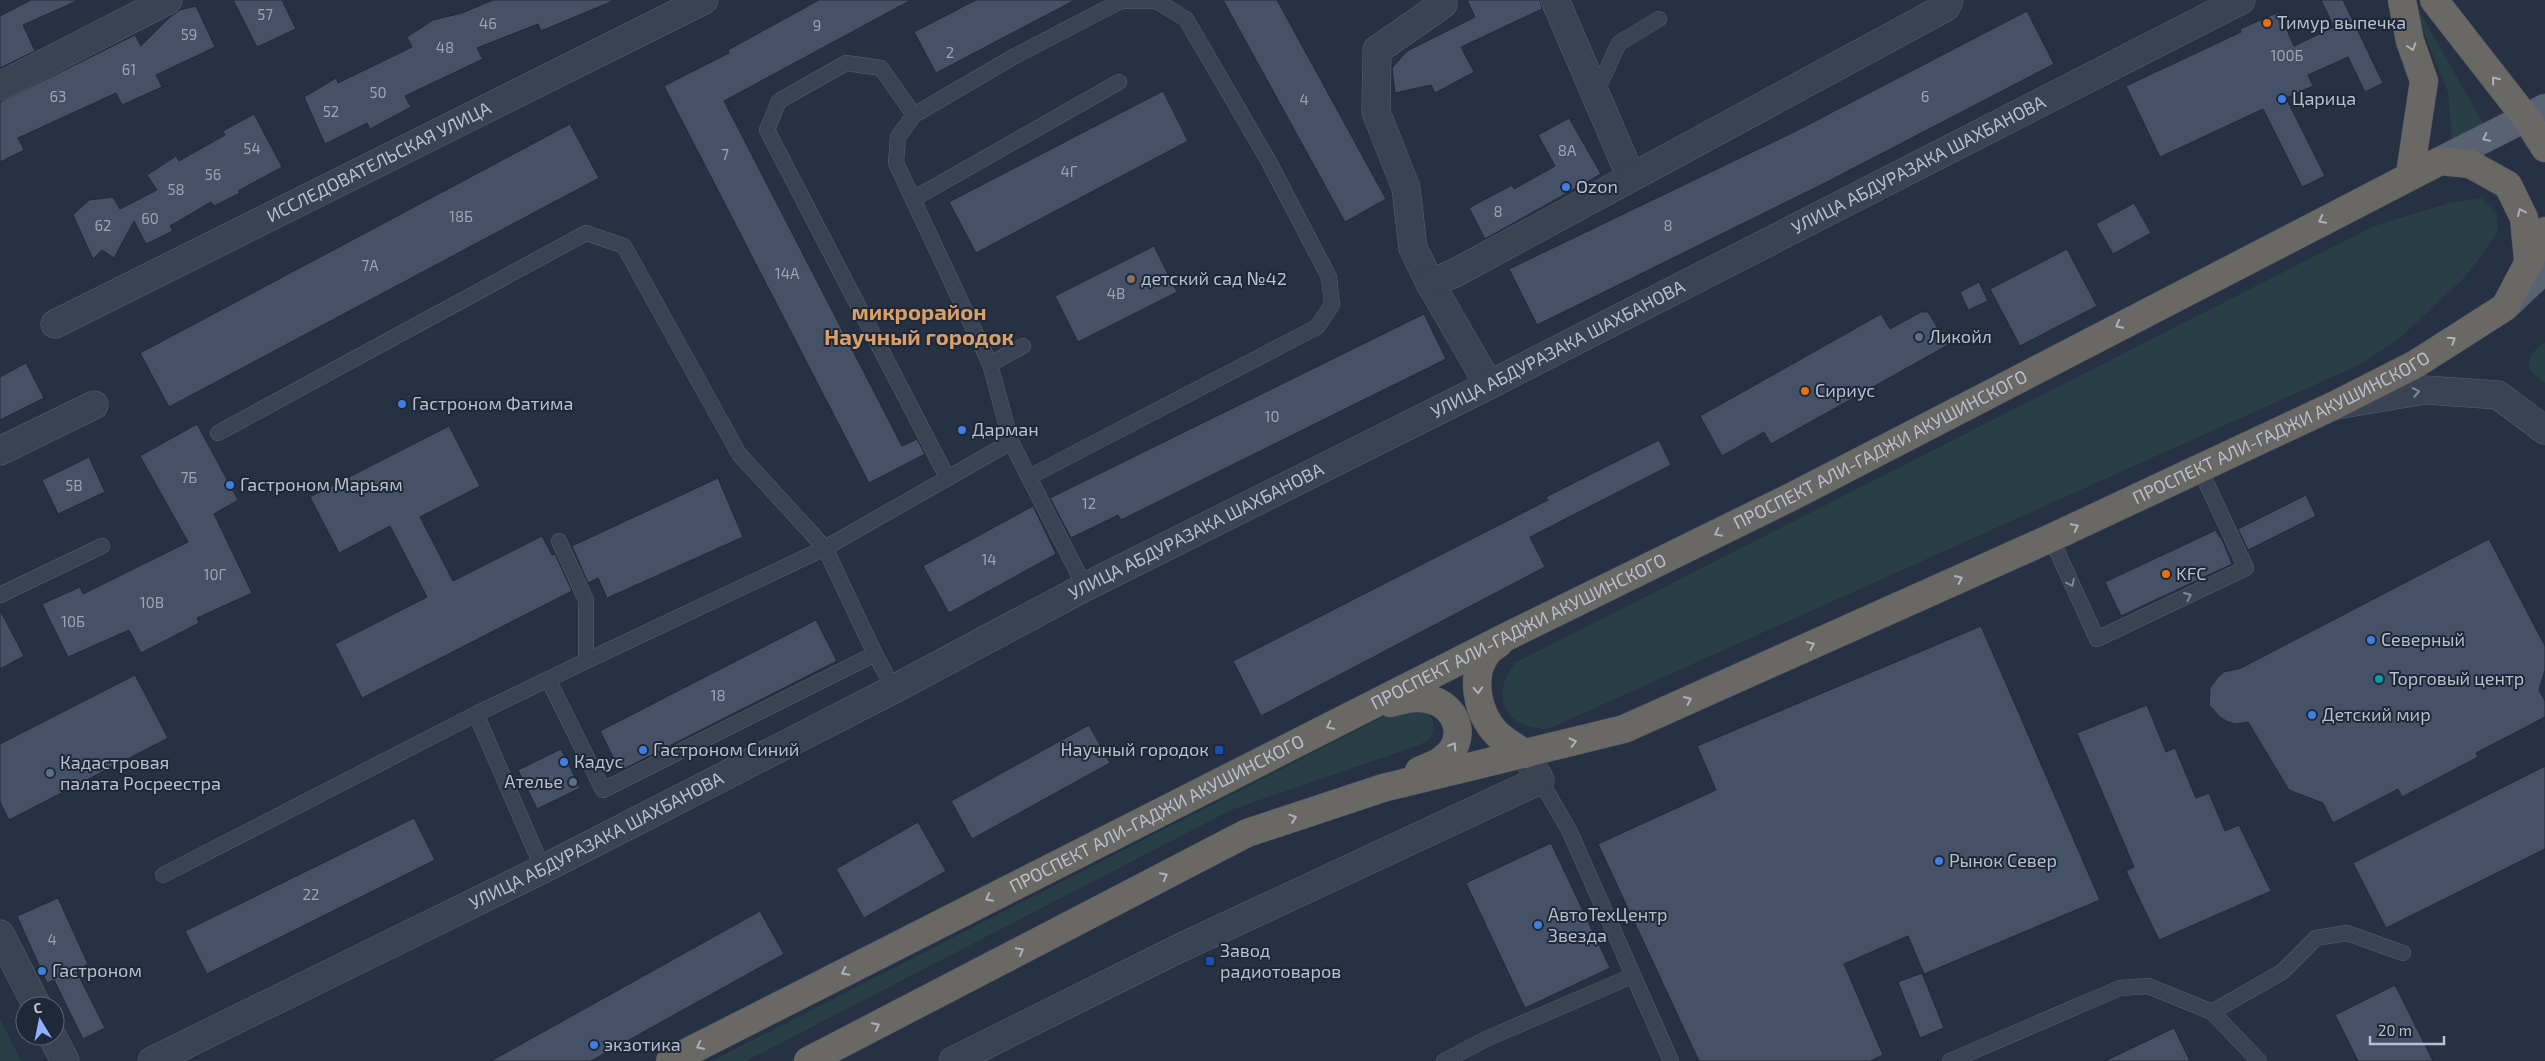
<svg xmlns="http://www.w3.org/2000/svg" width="2545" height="1061" font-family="'Exo 2',sans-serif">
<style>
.green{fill:#284045}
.building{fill:#455166;stroke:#212a3b}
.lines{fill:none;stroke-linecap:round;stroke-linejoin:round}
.service-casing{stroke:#596171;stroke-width:16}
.minor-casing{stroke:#596171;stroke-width:29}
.primary-casing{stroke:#444c5d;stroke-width:29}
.trunk-casing{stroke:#454e5e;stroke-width:29}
.service{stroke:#3a4353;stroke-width:15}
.minor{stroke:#3a4353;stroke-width:28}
.primary{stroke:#596273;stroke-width:28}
.trunk{stroke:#696865;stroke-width:28}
.oneway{stroke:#acb2bd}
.oneway2{stroke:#a5acbb}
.oneway3{stroke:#7f8796}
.food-dot{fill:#e8710a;stroke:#1f2839;stroke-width:2}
.shop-dot{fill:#3f7fe0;stroke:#1f2839;stroke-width:2}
.education-dot{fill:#8d6e63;stroke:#1f2839;stroke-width:2}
.service-dot{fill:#5c6f8a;stroke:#1f2839;stroke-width:2}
.culture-dot{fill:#0f9aa8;stroke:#1f2839;stroke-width:2}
.transit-dot{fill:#1a4fb4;stroke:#1f2839;stroke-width:2}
.labels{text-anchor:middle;stroke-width:4;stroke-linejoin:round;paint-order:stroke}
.number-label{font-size:15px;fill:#9ba4b3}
.poi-label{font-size:18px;fill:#b8bfcd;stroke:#1f2839;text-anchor:start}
.street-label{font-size:18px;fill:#b8bfcd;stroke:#1f2839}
.district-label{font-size:22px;font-weight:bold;fill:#da9f66;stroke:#1f2839}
</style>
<rect width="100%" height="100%" fill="#263144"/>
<path class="green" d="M2411 0H2413L2488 132 2452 141 2448 92Z
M2481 198 2496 213 2498 232 2466 276 2401 337 2361 364 1548 729C1505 729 1489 697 1515 663L2374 226 2449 203Z
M2545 343V383C2524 370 2523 356 2545 343Z
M1426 711C1436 720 1435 727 1430 739L1419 745 1231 810 746 1061H712L1393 712Z
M0 1019 21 1061H0Z"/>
<path class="building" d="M31 0H79L23 25 35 51 0 68V16Z
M233 0H282L296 29 257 47Z
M493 0H615L541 31 538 24 477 48 483 59 405 96 411 107 370 129 367 123 325 144 304 97 336 78 338 83 412 47 407 37 433 20 462 13Z
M819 0H911L724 101 902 446 917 439 925 454 869 483 664 86 729 53 728 50Z
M976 0H1075L936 73 914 32Z
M1223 0H1277L1386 199 1345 222Z
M1467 0H1540L1542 9 1461 47 1474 72 1435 93 1431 85 1395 93 1392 68 1407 51 1475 17Z
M2321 0H2343L2383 83 2365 92 2348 57 2308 75 2313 86 2286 98 2325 176 2302 187 2263 109 2160 157 2126 86 2241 32 2240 29 2279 12 2294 46 2334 27Z
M196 6 215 47 156 75 162 87 122 105 116 93 18 138 24 150 0 162V102L135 35 141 46 170 17 180 10Z
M2027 11 2054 64 1823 184 1537 325 1509 269 1796 131Z
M1163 91 1188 141 976 253 949 202Z
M254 114 282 167 238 191 240 193 214 206 211 202 170 226 173 231 146 244 134 221 114 258 102 250 93 259 73 215 89 200 113 197 120 209 157 190 147 175 176 156 179 161 225 135 223 131Z
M1569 118 1601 174 1485 239 1469 208 1512 185 1514 189 1555 166 1538 135Z
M570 124 599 178 169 407 140 353Z
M2134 203 2151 233 2113 254 2096 224Z
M1154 246 1177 292 1078 342 1055 296Z
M2067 249 2097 306 2020 346 1990 289Z
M1979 282 1988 301 1968 310 1960 292Z
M1921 312H1928L1948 345 1771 444 1764 432 1722 456 1700 416 1881 314 1890 329Z
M1424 314 1446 359 1121 520 1118 515 1071 538 1050 498Z
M26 363 44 398 0 420V377Z
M197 424 238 500 214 514 252 593 197 618 199 623 141 653 129 630 68 657 42 604 80 587 83 594 188 542 140 456Z
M449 426 480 486 420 517 453 581 542 536 552 555 555 554 572 591 362 698 335 644 427 597 390 526 339 553 310 497Z
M1659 440 1671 465 1530 537 1545 567 1261 716 1233 661 1548 500 1546 497Z
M89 457 105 492 58 514 42 480Z
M718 478 743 537 607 598 598 578 588 583 572 546Z
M2306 495 2316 516 2248 550 2238 529Z
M1033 506 1056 554 949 613 923 566Z
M2216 530 2220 538 2221 537 2232 564 2121 616 2105 582Z
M2489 539 2545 646V670L2539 690 2545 701V717L2476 753 2478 757 2402 797 2398 789 2333 823 2323 803 2289 790 2248 722 2236 724 2228 722 2220 717 2209 705 2210 688 2218 677 2224 672 2241 668Z
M0 610 24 656 0 669Z
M816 620 837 661 620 771 600 731Z
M1981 626 2100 900 1924 974 1908 936 1844 964 1883 1055 1870 1061H1699L1598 844 1716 790 1697 746Z
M135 675 168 738 9 820 0 802V744Z
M2147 705 2166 752 2175 748 2196 798 2209 793 2225 831 2239 825 2271 891 2159 940 2126 871 2134 867 2077 733Z
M1089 725 1110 763 972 839 951 801Z
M561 749 580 788 537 809 518 770Z
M2545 766V849L2386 928 2353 863Z
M414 818 435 860 207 974 185 931Z
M918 822 946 871 864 918 836 869Z
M1551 843 1610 968 1525 1008 1466 883Z
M58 898 88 964 76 970 105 1028 83 1039 54 980 47 983 17 916Z
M760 911 784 954 591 1061H491Z
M1922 973 1944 1028 1920 1038 1898 982Z
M2395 985 2433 1061H2358L2335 1015Z
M2174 1028 2190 1061H2105Z"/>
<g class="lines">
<defs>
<path id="service" d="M1595 95 1619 43 1659 19
M914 115 881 68 846 63 779 101 767 130 947 477
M913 199 1119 82
M990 364 1023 346
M218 433 586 233 624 246 739 454 825 548 1011 442
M1029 477 1317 327 1332 305 1329 277 1268 160 1186 19 1156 1H1121L1015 56 914 115 898 137 896 163 990 364 1011 442 1085 587
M2051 538 2097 639 2246 568 2199 467
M559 541 586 600V661
M0 595 102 546
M875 654 894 689
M476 714 586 661 825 548 875 654 603 790 548 679
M1540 780 1569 830 1671 1061
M163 875 476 714 543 869
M2212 1012 2282 972 2316 938 2347 933 2403 953
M1444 1061 1486 1039 1632 976
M1950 1061 2120 988 2148 986 2212 1012 2259 1061"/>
<g id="minor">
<path d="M1441 0 1443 4 1377 50 1376 112 1406 188 1413 248 1430 283 1489 385"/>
<path d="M1555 0 1631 177"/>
<path d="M0 86 168 0"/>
<path d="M1430 283 1455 273 1946 7 1949 0"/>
<path id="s1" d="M55 324 704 0"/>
<path d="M2342 404 2425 390 2498 395 2545 430"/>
<path d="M0 451 94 405"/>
<path d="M0 934 37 1006"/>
<path d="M52 1036 65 1061"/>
<path id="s2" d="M152 1061 543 869 894 689 1085 587 1489 385 2241 0"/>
<path d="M953 1061 1180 948 1540 780 1525 754"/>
</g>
<path id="primary" d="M2440 161 2545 108
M2508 304 2545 269"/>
<g id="trunk">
<path d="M2402 0 2410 41 2424 81 2410 174"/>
<path d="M2434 0 2526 118 2545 148"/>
<path d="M1499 643C1495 646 1490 649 1487 653 1469 676 1478 714 1496 733 1504 741 1516 747 1525 754"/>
<path d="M1390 703C1403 700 1414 696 1428 699 1458 705 1469 740 1443 759 1437 765 1426 767 1419 771"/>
<path id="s3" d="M670 1061 1508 636 1793 496 2440 161 2470 164 2508 185 2524 218 2528 260"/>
<path id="s4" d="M808 1061 1247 833 1383 788 1624 729 2051 538 2333 406 2414 365 2505 307 2545 231"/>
</g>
</defs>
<use href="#service" class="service-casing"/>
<use href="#minor" class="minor-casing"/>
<use href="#primary" class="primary-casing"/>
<use href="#trunk" class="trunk-casing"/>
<use href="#service" class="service"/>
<use href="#minor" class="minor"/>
<use href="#primary" class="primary"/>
<use href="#trunk" class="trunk"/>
</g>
<defs><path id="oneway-chevron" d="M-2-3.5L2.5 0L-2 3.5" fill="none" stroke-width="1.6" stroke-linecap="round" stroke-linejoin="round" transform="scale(1.25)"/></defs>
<g class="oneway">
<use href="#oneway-chevron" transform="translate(2412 47) rotate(72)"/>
<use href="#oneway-chevron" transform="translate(2495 80) rotate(-129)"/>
<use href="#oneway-chevron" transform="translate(2521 212) rotate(-115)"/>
<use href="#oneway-chevron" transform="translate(2322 220) rotate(153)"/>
<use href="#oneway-chevron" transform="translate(2119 325) rotate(152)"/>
<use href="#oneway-chevron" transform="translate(2452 340) rotate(-33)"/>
<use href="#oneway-chevron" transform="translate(2075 527) rotate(-26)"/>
<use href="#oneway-chevron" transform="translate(1718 533) rotate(154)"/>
<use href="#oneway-chevron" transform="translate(1959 579) rotate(-24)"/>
<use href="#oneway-chevron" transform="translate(1811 645) rotate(-24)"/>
<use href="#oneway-chevron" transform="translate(1478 690) rotate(87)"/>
<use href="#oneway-chevron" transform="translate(1688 700) rotate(-24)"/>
<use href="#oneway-chevron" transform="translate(1330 726) rotate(154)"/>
<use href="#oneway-chevron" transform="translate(1573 742) rotate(-14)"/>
<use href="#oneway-chevron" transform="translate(1453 746) rotate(-57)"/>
<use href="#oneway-chevron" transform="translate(1293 818) rotate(-19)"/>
<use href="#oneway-chevron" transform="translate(1164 876) rotate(-27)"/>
<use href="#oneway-chevron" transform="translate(989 898) rotate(153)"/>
<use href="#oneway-chevron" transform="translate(1020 951) rotate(-28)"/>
<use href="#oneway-chevron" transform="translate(845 972) rotate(153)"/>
<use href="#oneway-chevron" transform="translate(876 1026) rotate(-28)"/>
<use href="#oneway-chevron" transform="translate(700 1046) rotate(153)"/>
</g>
<use class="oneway2" href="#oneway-chevron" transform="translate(2486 138) rotate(154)"/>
<g class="oneway3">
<use href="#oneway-chevron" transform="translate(2416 392) rotate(-10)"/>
<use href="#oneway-chevron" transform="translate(2071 583) rotate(65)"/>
<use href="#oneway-chevron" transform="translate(2188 596) rotate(-25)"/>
</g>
<g class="food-dot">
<circle cx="2267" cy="23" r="5"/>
<circle cx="1805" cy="391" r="5"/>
<circle cx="2166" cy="574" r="5"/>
</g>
<g class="shop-dot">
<circle cx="2282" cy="99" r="5"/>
<circle cx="1566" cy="187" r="5"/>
<circle cx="402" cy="404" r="5"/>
<circle cx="962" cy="430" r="5"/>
<circle cx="230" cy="485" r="5"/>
<circle cx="2371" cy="640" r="5"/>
<circle cx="2312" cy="715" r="5"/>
<circle cx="643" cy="750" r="5"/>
<circle cx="564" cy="762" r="5"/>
<circle cx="1939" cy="861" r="5"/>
<circle cx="1538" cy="925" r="5"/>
<circle cx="42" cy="971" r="5"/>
<circle cx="594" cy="1045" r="5"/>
</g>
<circle class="education-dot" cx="1131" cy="279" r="5"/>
<g class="service-dot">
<circle cx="1919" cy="337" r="5"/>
<circle cx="50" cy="773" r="5"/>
<circle cx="573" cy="782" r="5"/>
</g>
<circle class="culture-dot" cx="2379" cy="679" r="5"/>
<g class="transit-dot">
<rect x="1214" y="745" width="10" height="10" rx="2.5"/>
<rect x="1205" y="956" width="10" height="10" rx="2.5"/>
</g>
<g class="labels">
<g class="number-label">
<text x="265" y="20">57</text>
<text x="488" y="29">46</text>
<text x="817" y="31">9</text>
<text x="189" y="40">59</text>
<text x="445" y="53">48</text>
<text x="950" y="58">2</text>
<text x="2287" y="61">100Б</text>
<text x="129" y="75">61</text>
<text x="378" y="98">50</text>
<text x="58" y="102">63</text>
<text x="1925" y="102">6</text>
<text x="1304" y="105">4</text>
<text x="331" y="117">52</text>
<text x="252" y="154">54</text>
<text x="1567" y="156">8А</text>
<text x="725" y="160">7</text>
<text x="1069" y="177">4Г</text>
<text x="213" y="180">56</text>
<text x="176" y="195">58</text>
<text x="1498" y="217">8</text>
<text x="461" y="222">18Б</text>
<text x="150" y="224">60</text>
<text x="103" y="231">62</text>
<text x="1668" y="231">8</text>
<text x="370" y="271">7А</text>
<text x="787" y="279">14А</text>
<text x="1116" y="299">4В</text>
<text x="1272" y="422">10</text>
<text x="189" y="483">7Б</text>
<text x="74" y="491">5В</text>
<text x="1089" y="509">12</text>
<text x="989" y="565">14</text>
<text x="215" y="580">10Г</text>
<text x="152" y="608">10В</text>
<text x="73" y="627">10Б</text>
<text x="718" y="701">18</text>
<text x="311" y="900">22</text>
<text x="52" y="945">4</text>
</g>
<g class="poi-label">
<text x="2277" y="29">Тимур выпечка</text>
<text x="2292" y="105">Царица</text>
<text x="1576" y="193">Ozon</text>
<text x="1141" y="285">детский сад №42</text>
<text x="1929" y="343">Ликойл</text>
<text x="1815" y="397">Сириус</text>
<text x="412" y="410">Гастроном Фатима</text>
<text x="972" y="436">Дарман</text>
<text x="240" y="491">Гастроном Марьям</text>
<text x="2176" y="580">KFC</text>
<text x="2381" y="646">Северный</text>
<text x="2389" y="685">Торговый центр</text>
<text x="2322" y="721">Детский мир</text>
<text x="653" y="756">Гастроном Синий</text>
<text x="1209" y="756" text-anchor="end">Научный городок</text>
<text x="574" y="768">Кадус</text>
<text x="60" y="769">Кадастровая<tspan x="60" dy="21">палата Росреестра</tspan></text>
<text x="563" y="788" text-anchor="end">Ателье</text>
<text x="1949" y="867">Рынок Север</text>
<text x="1548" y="921">АвтоТехЦентр<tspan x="1548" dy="21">Звезда</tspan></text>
<text x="1220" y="957">Завод<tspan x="1220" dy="21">радиотоваров</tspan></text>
<text x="52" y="977">Гастроном</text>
<text x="604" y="1051">экзотика</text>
</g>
<g class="street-label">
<text dy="6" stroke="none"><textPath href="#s1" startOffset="362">ИССЛЕДОВАТЕЛЬСКАЯ УЛИЦА</textPath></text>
<text dy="6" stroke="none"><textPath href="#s2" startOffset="1981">УЛИЦА АБДУРАЗАКА ШАХБАНОВА</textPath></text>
<text dy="6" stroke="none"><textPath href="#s2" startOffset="1576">УЛИЦА АБДУРАЗАКА ШАХБАНОВА</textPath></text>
<text dy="6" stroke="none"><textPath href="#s4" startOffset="1609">ПРОСПЕКТ АЛИ-ГАДЖИ АКУШИНСКОГО</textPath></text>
<text dy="6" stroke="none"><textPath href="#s3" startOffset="1356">ПРОСПЕКТ АЛИ-ГАДЖИ АКУШИНСКОГО</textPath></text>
<text dy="6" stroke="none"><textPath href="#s2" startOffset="1171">УЛИЦА АБДУРАЗАКА ШАХБАНОВА</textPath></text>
<text dy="6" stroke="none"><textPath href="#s3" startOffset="951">ПРОСПЕКТ АЛИ-ГАДЖИ АКУШИНСКОГО</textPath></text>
<text dy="6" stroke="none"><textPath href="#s3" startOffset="546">ПРОСПЕКТ АЛИ-ГАДЖИ АКУШИНСКОГО</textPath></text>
<text dy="6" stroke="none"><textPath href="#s2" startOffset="496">УЛИЦА АБДУРАЗАКА ШАХБАНОВА</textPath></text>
</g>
<g class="district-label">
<text x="919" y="320">микрорайон<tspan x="919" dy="25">Научный городок</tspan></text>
</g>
</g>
<g transform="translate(40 1021) rotate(350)"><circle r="24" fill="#1f2839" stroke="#5c6474"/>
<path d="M0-4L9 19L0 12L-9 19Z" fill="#8eb2fc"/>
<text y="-8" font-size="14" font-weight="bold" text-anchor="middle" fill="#b8bfcd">С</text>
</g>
<path d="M2370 1036v8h74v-8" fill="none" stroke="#b8bfcd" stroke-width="2.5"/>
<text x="2378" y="1036" font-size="15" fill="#b8bfcd" stroke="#1f2839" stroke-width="4" paint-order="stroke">20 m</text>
</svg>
